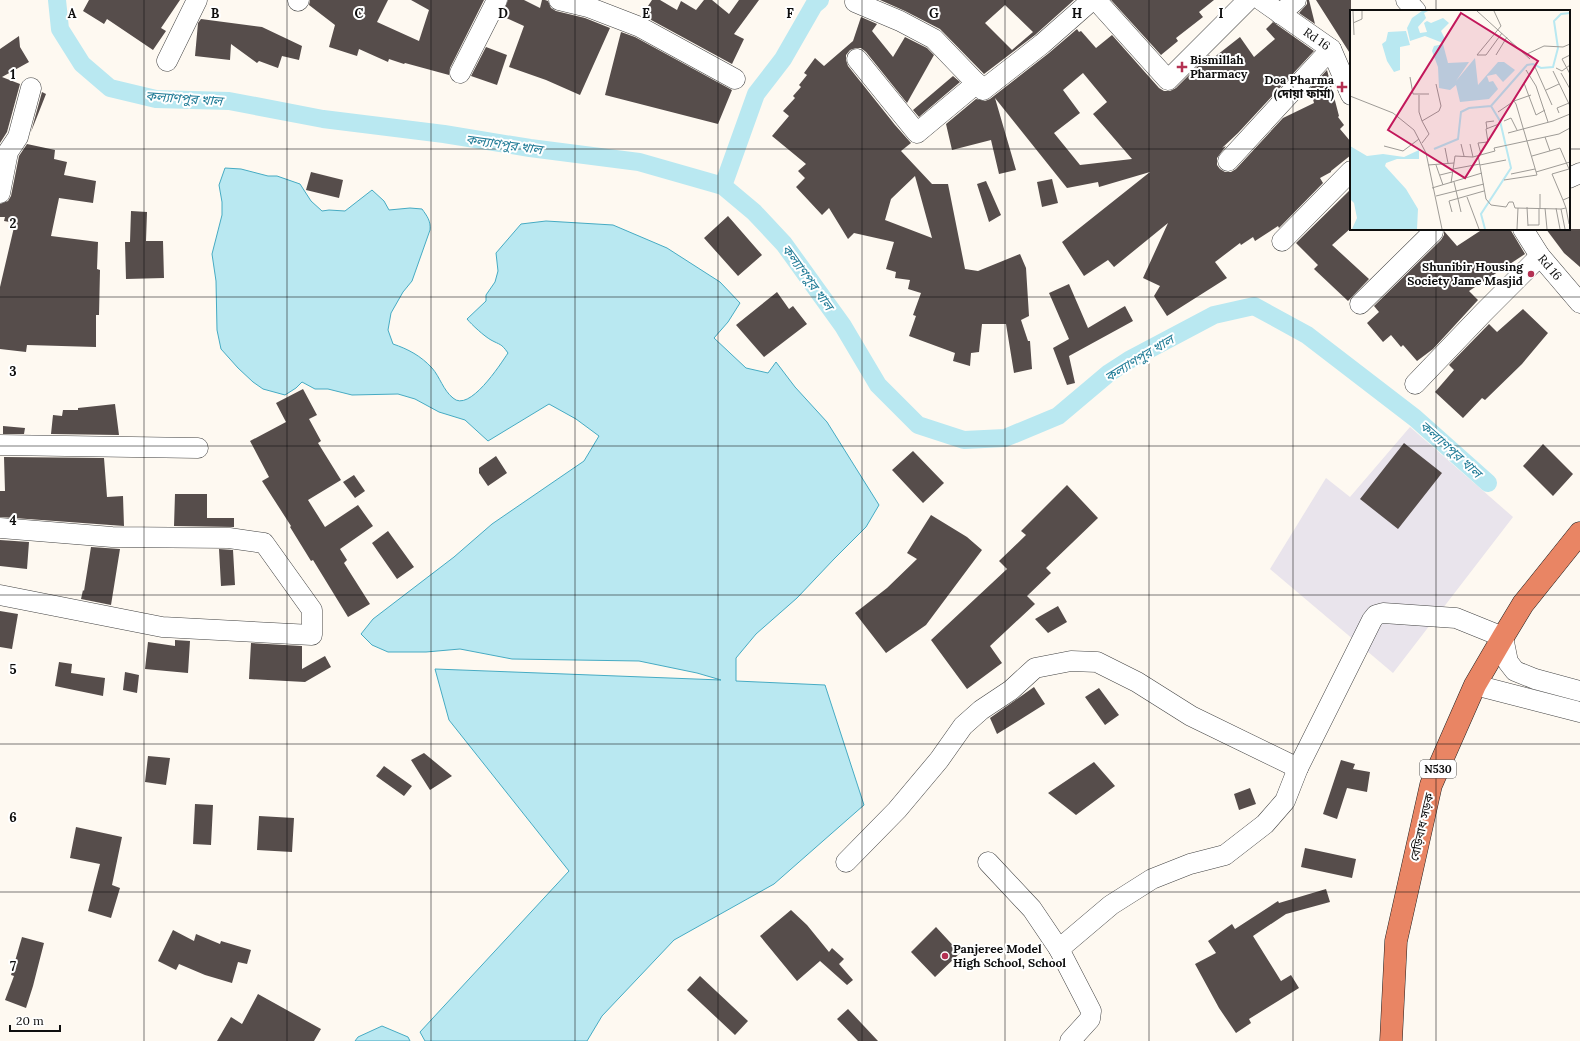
<svg xmlns="http://www.w3.org/2000/svg" width="1580" height="1041" font-family="Lora,'Noto Sans Bengali',serif">
<style>
.industrial{fill:#e9e4ec}
.water{fill:#b9e8f1;stroke:#46abc3}
.lines{fill:none;stroke-linecap:round;stroke-linejoin:round}
.canal{stroke:#b9e8f1;stroke-width:18}
.building{fill:#564d4b;fill-rule:evenodd}
.minor-casing{stroke:#414141;stroke-width:21}
.highway-casing{stroke:#1f1f1f;stroke-width:23}
.minor{stroke:#fff;stroke-width:20}
.highway{stroke:#e98564;stroke-width:22}
.grid{fill:none;stroke:#0e0e0e;stroke-width:1;stroke-opacity:0.55}
.poi-dot{fill:#b43152;stroke:#fff;stroke-width:1.5}
.labels{text-anchor:middle;stroke-width:4;stroke-linejoin:round;paint-order:stroke}
.shield{fill:#fff;stroke:#565656;stroke-width:1}
.shield-label{font-size:11px;font-weight:bold;fill:#0e0e0e}
.street-label{font-size:12px;fill:#0e0e0e;stroke:#fff}
.poi-label{font-size:12px;font-weight:bold;fill:#0e0e0e;stroke:#fff;text-anchor:start}
.water-label{font-size:13px;font-style:italic;fill:#217c97;stroke:#fff}
.inset-river{fill:none;stroke:#b9e8f1;stroke-width:2}
.inset-road{fill:none;stroke:#9e9b96;stroke-width:1}
.view{fill:#c2185b;fill-opacity:0.15;stroke:#c2185b;stroke-width:2}
.inset-edge{fill:none;stroke:#0e0e0e;stroke-width:2}
.grid-label{font-size:13px;text-anchor:middle;font-weight:bold;fill:#0e0e0e;stroke:#fff;stroke-width:4;stroke-linejoin:round;paint-order:stroke}
</style>
<rect width="100%" height="100%" fill="#fef9f1"/>
<path class="industrial" d="M1410 427 1513 517 1393 673 1270 569 1326 478 1350 497Z"/>
<path class="water" d="M225 168 241 169 268 176H277L300 184 311 201 322 211 329 210 345 211 372 190 384 201 389 210 410 208 422 209C427 216 431 221 430 230L412 281 403 292 391 313 388 330 393 344C408 349 421 356 432 368 440 377 443 390 453 398 469 413 500 365 508 353 501 343 500 345 491 340 484 336 472 325 467 319L486 301V295L495 282 498 271 496 253 521 224 546 221 613 225 667 248 720 282 740 303 728 322 714 338 746 368 768 373 776 362 795 387 827 422 879 505 866 527 834 559 797 598 756 634 736 658V681L825 685 864 805 774 884 674 940 602 1016 587 1041H425L420 1032 569 871 449 720 435 669 721 680 697 673 639 661 512 659 460 649 426 652H388L372 645 361 634 373 619 454 557 492 524 584 461 599 436 576 419 549 404 488 441 465 420 439 412 415 399 398 394 352 395 328 389H315L302 382 296 388 285 395 263 389 253 382 238 368 221 349 217 330 216 281 212 254 222 215V202L219 185Z
M382 1026 408 1037 410 1041H355L358 1037Z"/>
<g class="lines">
<path class="canal" d="M57 0 60 29 82 64 110 88 156 99 229 101 323 119 444 134 530 148 639 162 723 186 754 212 784 244 843 326 878 385 918 425 964 440 1005 438 1058 416 1109 373 1129 360 1214 315 1254 306 1307 335 1415 418 1488 483
M723 186 756 94 783 59 814 5 820 0"/>
</g>
<path class="building" d="M89 0H180L161 28 166 31 153 50 107 19 104 24 83 11Z
M310 0H388L377 22 419 41 429 10 411 0H484L450 68 449 75 405 63 404 64 389 59 388 62 359 49 357 56 329 47 335 25 309 5Z
M508 0H524L540 8 542 0H545L548 1 551 8 556 11 585 18 610 28 580 95 546 80 509 67 524 26 502 16Z
M652 0H660L677 10 681 1 696 10 704 0H712L729 14 739 0H759L734 34 744 39 732 64 642 15Z
M880 0H1074L1035 35 984 74 940 29 905 11ZM1005 5 1033 32 1012 50 985 23Z
M1111 0H1214L1199 12 1203 17 1176 38 1178 41 1161 55Z
M1307 0H1309L1315 24 1299 13 1307 4Z
M1316 0H1351V55Z
M861 17 877 24 872 31 893 57 905 37 927 48 934 55 907 103 866 52 861 48H856L850 50 846 55V60L848 66 895 125 911 143 901 151 932 184H948L965 269 978 271 1020 254 1026 268 1029 316 1021 320 1028 341H1030L1032 369 1014 373 1006 324H982L979 352 971 353 970 366 953 361 955 353 909 336 916 316 913 315 921 293 908 289 910 280 895 278 896 272 886 269 894 242 854 233 848 239 829 208 822 215 796 187 805 178 798 171 806 164 772 136 789 116 783 111 795 98 793 96 801 87 799 85 807 75 804 73 815 58 824 66 853 41ZM915 176 932 238 885 220 891 199Z
M201 19 262 27 302 46 299 60 282 56 278 68 259 61 257 63 231 44 230 60 195 56 198 23Z
M1273 22 1314 51 1238 133 1222 148 1226 146 1217 158V165L1220 169 1225 172H1231L1236 169 1283 118 1314 103 1310 88 1327 70 1339 116 1338 117 1344 125 1340 129 1351 142V155L1331 171V172L1320 178 1323 183 1279 228 1278 226 1255 241 1253 237 1241 245 1240 243 1215 262 1227 278 1167 316 1154 296 1160 286 1143 278 1168 223 1114 267 1108 260 1084 276 1062 242 1150 172 1099 187 1098 182 1067 188 995 98 1016 170 999 174 991 140 952 150 946 124 976 99 985 101 990 99 1049 53 1077 29 1079 32 1081 31 1096 48 1112 35 1159 88 1164 91H1170L1176 88 1209 55 1212 59 1240 37 1254 57 1275 39 1266 29ZM1083 73 1107 102 1093 114 1132 159 1080 165 1054 133 1080 113 1063 90Z
M621 32 635 37 732 90 718 124 605 95Z
M19 36 20 47 29 62 2 77 20 84 7 132 0 143V49Z
M486 47 507 55 497 85 471 76Z
M953 76 960 82 919 117 913 110Z
M42 92 46 94 31 132Z
M27 144 55 150 54 159 67 162 64 175 96 181 93 203 59 198 51 236 98 242 97 269 100 270 99 315H96V347L27 345 26 352 0 349V287L15 223 4 221 5 217H0V204L8 201 11 196 19 156Z
M311 172 343 180 339 198 306 190Z
M1052 179 1058 203 1042 207 1037 182Z
M986 181 1001 215 989 222 977 184Z
M1351 189V228L1332 245 1369 279 1348 301 1314 269 1318 265 1296 243Z
M131 211 147 212 146 241H163L164 278 126 279 125 242H130Z
M728 216 762 255 738 276 704 238Z
M1483 229H1510L1525 254 1469 291 1478 300 1433 349 1417 361 1403 345 1401 347 1391 335 1383 342 1367 323 1379 312 1374 306 1441 240 1444 235V231L1457 246Z
M1546 229H1580V267L1564 253Z
M1069 284 1088 328 1125 306 1133 321 1069 356 1075 383 1067 385 1053 348 1069 339 1049 293Z
M777 292 789 309 793 306 807 324 764 357 736 325Z
M1523 309 1548 333 1522 364 1485 400 1482 398 1463 418 1435 392 1454 370 1449 365 1489 324 1497 332Z
M303 389 317 415 309 419 321 441 318 443 341 480 308 500 325 527 358 505 373 526 340 549 347 560 344 563 370 604 348 617 313 560 311 561 290 527 291 526 262 481 269 477 250 441 286 422 276 403Z
M115 404 119 435 51 434 53 415 62 416 63 410H78V408Z
M3 426 25 428 24 434H3Z
M1404 443 1442 473 1398 529 1360 499Z
M1543 444 1573 474 1553 496 1523 466Z
M913 451 944 483 923 503 892 470Z
M496 456 507 473 488 486 479 473V468Z
M4 457 104 458 107 497 123 496 124 526 0 517V491H5Z
M354 475 365 491 355 498 343 482Z
M1067 485 1098 518 1046 568 1051 573 1027 596 1035 604 990 646 1002 663 967 689 931 640 1007 569 999 561 1026 535 1021 531Z
M175 494H207V518H234V527L174 526Z
M931 515 967 537 982 550 926 625 886 653 855 613 887 588 917 559 907 553Z
M388 531 414 567 397 579 372 543Z
M0 540 29 542 27 569 0 566Z
M91 547 120 549 111 605 81 599 83 590 84 591Z
M219 549 233 550 235 585 221 586Z
M1058 606 1067 622 1048 633 1035 619Z
M0 611 18 614 12 649 0 647Z
M175 640 190 641 188 673 145 669 148 642 175 646Z
M251 643 302 646V669L325 656 331 667 305 682 249 679Z
M59 662 72 664 71 673 105 678 103 696 55 686Z
M125 672 139 675 137 693 123 690Z
M1034 687 1045 704 997 734 990 718Z
M1099 688 1119 715 1105 725 1085 697Z
M424 753 452 776 430 790 411 760Z
M148 756 170 758 166 785 145 782Z
M1341 760 1355 764 1353 769 1370 772 1367 792 1347 788 1337 819 1323 814Z
M1094 762 1115 786 1076 815 1048 793Z
M384 766 412 786 404 796 376 776Z
M1250 788 1256 804 1239 810 1234 794Z
M195 804 213 805 211 845 193 844Z
M259 816 294 818 292 852 257 850Z
M76 827 122 837 112 885 120 888 111 918 88 911 100 864 70 858Z
M1305 848 1356 859 1352 878 1301 867Z
M1326 889 1330 902 1286 914 1253 936 1281 981 1291 975 1299 988 1249 1019 1251 1023 1236 1033 1219 1008 1195 964 1216 953 1208 941 1232 924 1235 929 1278 901 1279 903Z
M791 910 807 925 829 952 832 948 844 959 839 964 853 980 847 985 820 961 797 981 760 936Z
M936 927 960 953 935 977 911 952Z
M173 930 194 941 196 934 220 944 221 941 251 950 247 964 238 962 232 983 205 975 179 964 176 970 158 961Z
M22 937 44 943 33 986 26 1008 5 1000 14 976 11 975Z
M700 976 748 1021 735 1035 687 990Z
M258 994 321 1029 314 1041H217L231 1017 242 1024Z
M848 1009 878 1041H858L837 1019Z"/>
<g class="lines">
<defs>
<g id="minor">
<path d="M559 0 588 7 640 27 735 79"/>
<path d="M1096 0 1168 80 1248 0"/>
<path id="s1" d="M1261 0 1331 49 1351 95"/>
<path d="M1406 0 1416 11"/>
<path d="M298 1 299 0"/>
<path d="M855 2 900 21 934 39 983 90 1042 44 1092 0"/>
<path d="M1280 14 1296 0"/>
<path d="M857 59 917 133 977 83"/>
<path d="M167 61 197 0"/>
<path d="M460 73 497 0"/>
<path d="M1228 161 1331 49"/>
<path d="M1569 178 1580 173"/>
<path d="M0 193 8 152 18 137 31 88"/>
<path id="s2" d="M1523 229 1540 256 1580 303"/>
<path d="M1282 241 1351 171"/>
<path d="M1360 304 1433 232"/>
<path d="M1415 384 1484 312 1540 256"/>
<path d="M0 445 198 448"/>
<path d="M0 528 112 537 229 538 264 543 312 610V635L162 627 0 595"/>
<path d="M1475 685 1580 712"/>
<path d="M846 862 897 810 939 760 963 726 981 710 1011 690 1035 668 1071 661 1097 662 1137 682 1191 716 1298 768 1372 620 1376 615 1383 613 1456 618 1503 637 1508 662 1515 671 1535 679 1580 691"/>
<path d="M988 862 1032 909 1059 949 1087 1003 1091 1011 1090 1019 1070 1041"/>
<path d="M1059 949 1111 905 1152 879 1190 864 1225 855 1265 824 1285 801 1298 768"/>
</g>
<path id="highway" d="M1391 1041 1396 941 1431 785 1475 685 1503 637 1523 604 1580 533"/>
</defs>
<use href="#minor" class="minor-casing"/>
<use href="#highway" class="highway-casing"/>
<use href="#minor" class="minor"/>
<use href="#highway" class="highway"/>
</g>
<path class="grid" d="M144 0V1041M287 0V1041M431 0V1041M575 0V1041M718 0V1041M862 0V1041M1005 0V1041M1149 0V1041M1293 0V1041M1436 0V11M0 149H1351M1569 149H1580M1436 229V1041M0 297H1580M0 446H1580M0 595H1580M0 744H1580M0 892H1580"/>
<g class="poi-dot">
<path d="M1180 61h4v4h4v4h-4v4h-4v-4h-4v-4h4z"/>
<path d="M1340 81h4v4h4v4h-4v4h-4v-4h-4v-4h4z"/>
<circle cx="1531" cy="274" r="4"/>
<circle cx="945" cy="956" r="4"/>
</g>
<g class="labels">
<rect class="shield" x="1420" y="760" width="36" height="18" rx="3"/>
<g class="shield-label">
<text x="1438" y="773">N530</text>
</g>
<g class="street-label">
<text dy="4" stroke="none"><textPath href="#s1" startOffset="68">Rd 16</textPath></text>
<text dy="4" stroke="none"><textPath href="#s2" startOffset="47">Rd 16</textPath></text>
<text transform="translate(1422 827) rotate(-77)" y="4">বেড়িবাধ সড়ক</text>
</g>
<g class="poi-label">
<text x="1190" y="64">Bismillah<tspan x="1190" dy="14">Pharmacy</tspan></text>
<text x="1334" y="84" text-anchor="end">Doa Pharma<tspan x="1334" dy="14">(দোয়া ফার্মা)</tspan></text>
<text x="1523" y="271" text-anchor="end">Shunibir Housing<tspan x="1523" dy="14">Society Jame Masjid</tspan></text>
<text x="953" y="953">Panjeree Model<tspan x="953" dy="14">High School, School</tspan></text>
</g>
<g class="water-label">
<text transform="translate(184 98) rotate(4)" y="5">কল্যাণপুর খাল</text>
<text transform="translate(504 144) rotate(8)" y="5">কল্যাণপুর খাল</text>
<text transform="translate(808 277) rotate(54)" y="5">কল্যাণপুর খাল</text>
<text transform="translate(1139 358) rotate(-31)" y="5">কল্যাণপুর খাল</text>
<text transform="translate(1451 449) rotate(42)" y="5">কল্যাণপুর খাল</text>
</g>
</g>
<g transform="translate(1350 10)">
<rect width="220" height="220" fill="#fef9f1"/>
<path d="M72 1H78L74 3 76 8 68 17 70 23 77 22 74 13 77 11 81 13 93 8 99 13 91 21 95 29 93 33 75 26 60 31 57 18 62 8ZM56 21 60 35 50 37V60L44 62 37 51 32 34 36 31 38 22ZM93 34 98 53 119 52 106 71 125 48 128 75 148 52H154L165 60 153 72 146 64 137 66 139 72 143 71 148 79 139 89 110 92 106 75 100 80 89 78 88 57 82 41 84 36ZM0 136 17 146 33 144 54 147 69 140V149H47L36 153 35 156 56 179 68 199 67 219H2L7 208 4 193 0 189Z" fill="#b9e8f1"/>
<path class="inset-river" d="M84 139 108 129 111 102 119 98 141 96 177 55 183 54 191 58 203 57 208 38 204 11 211 4 220 3M135 219 131 204 161 158 150 111 141 96"/>
<path class="inset-road" d="M3 1 4 25M127 1 180 49M144 1 151 16 127 45H136L152 23M3 13 12 9V1M177 44 194 36 213 37 220 34M146 45 157 27M220 45 212 49 220 64M185 57 202 95M206 58 212 61 220 55M176 60 186 76 198 112M203 61 220 96M211 63 220 79M60 67 63 84H79M174 73 186 105 195 100M196 80 209 74M69 85V102L72 111M0 86 43 103 64 120 76 143 92 219M164 91 181 85M148 102 164 91 166 94 187 165 154 170M209 103 207 98 219 93M154 111 161 108 167 120M137 119 136 112 144 111M158 123 203 111 220 104M195 127 200 141M72 133 79 124 72 111 89 101 91 96 86 74M111 134 114 146M120 134 123 147M34 136 53 141 69 129M95 138 98 153M131 144 128 133 138 132 136 119 149 114M128 145 136 189 141 195 156 197 159 192H163L165 198 211 199 216 198 213 190M182 146 210 138 219 159 202 164 213 190 220 187M78 155 104 153 105 146 123 147 145 141 144 138 209 124 220 118M86 155 93 175M130 155 156 150M103 159 130 154M186 162 220 152M161 164 185 159M90 165 102 162M104 172 111 202M101 173 104 153M82 178 132 163M190 184V199M86 186 134 174M117 187 129 219M177 197 178 216M195 198 197 219M206 198 210 219M216 198 219 214M211 199 215 219M102 202 99 191 134 181M178 215H189V199M167 219 168 198"/>
<path class="view" d="M111 3 188 51 115 168 38 120Z"/>
<rect width="220" height="220" class="inset-edge"/>
</g>
<g class="grid-label">
<text x="72" y="18">A</text>
<text x="215" y="18">B</text>
<text x="359" y="18">C</text>
<text x="503" y="18">D</text>
<text x="646" y="18">E</text>
<text x="790" y="18">F</text>
<text x="934" y="18">G</text>
<text x="1077" y="18">H</text>
<text x="1221" y="18">I</text>
<text x="13" y="79">1</text>
<text x="13" y="228">2</text>
<text x="13" y="376">3</text>
<text x="13" y="525">4</text>
<text x="13" y="674">5</text>
<text x="13" y="822">6</text>
<text x="13" y="971">7</text>
</g>
<path d="M10 1025v6h50v-6" fill="none" stroke="#0e0e0e" stroke-width="2"/>
<text x="16" y="1025" font-size="12" fill="#0e0e0e" stroke="#ffffff" stroke-width="3" paint-order="stroke">20 m</text>
</svg>
